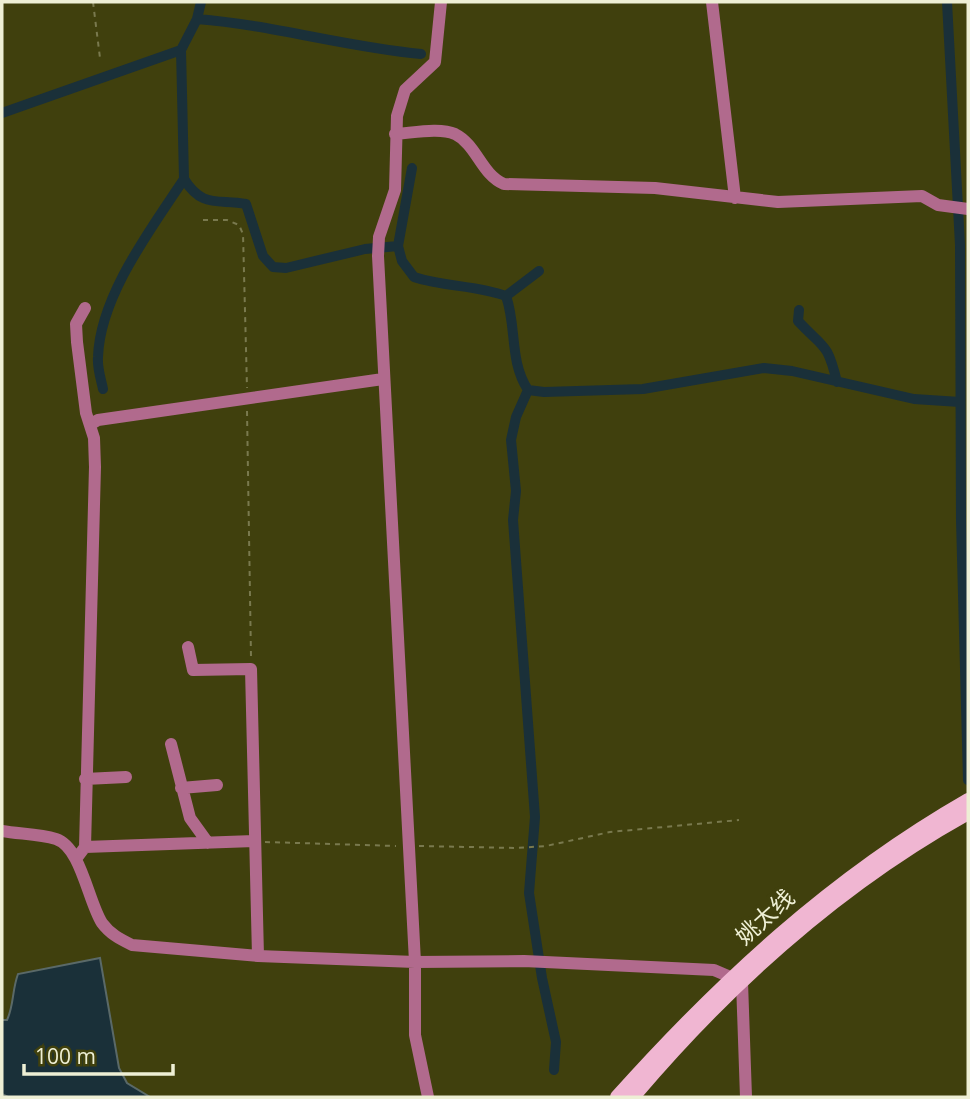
<svg xmlns="http://www.w3.org/2000/svg" width="970" height="1099" font-family="'Open Sans','Noto Sans SC',sans-serif">
<style>
.water{fill:#1a3039;stroke:#5a6968;stroke-width:2}
.lines{fill:none;stroke-linecap:round;stroke-linejoin:round}
.canal{stroke:#1a3039;stroke-width:10}
.path{stroke:#79794e;stroke-width:2;stroke-dasharray:5 5;stroke-linecap:butt}
.minor{stroke:#b16a8d;stroke-width:12}
.major{stroke:#f0b6d2;stroke-width:14}
.labels{text-anchor:middle;stroke-width:7;stroke-linejoin:round;paint-order:stroke}
.street-label{font-size:23px;fill:#eeefd5;stroke:#40400d}
</style>
<rect width="100%" height="100%" fill="#40400d"/>
<path class="water" d="M100 958 119 1068 127 1083 150 1097H8L2 1094V1020H7C14 1005 12 990 18 974Z"/>
<g class="lines">
<path class="canal" d="M201 2 197 19 181 50 184 179C202 208 217 199 246 204L263 256 273 267 286 268 365 249 398 246 402 261 414 277C444 287 476 285 506 296 517 327 509 361 528 390L544 392 643 389 764 368 792 371 914 399 960 402
M947 2 960 245 961 520 968 780
M197 19C273 25 345 47 421 54
M2 113 181 50
M398 246 412 168
M506 296 539 271
M799 310 798 321C824 349 827 341 837 382
M103 389C101 379 97 368 98 357 100 296 151 229 184 179
M528 390 516 417 511 440 516 491 513 520 535 817 529 893 542 978 556 1042 554 1070"/>
<path class="path" d="M93 2 100 58
M203 220H227L239 225 243 234 247 388
M247 411 251 657
M265 842 396 846
M419 846 517 848 546 846 610 832 739 820"/>
<path class="minor" d="M712 2 735 198
M395 134C412 133 440 127 455 134 477 145 481 174 504 184L655 188 778 202 922 196 938 205 968 209
M91 424 98 420 383 379
M188 647 193 670 251 669 258 956
M171 744 190 818 208 843
M85 779 126 777
M181 788 217 785
M2 831C19 834 39 834 56 839 81 847 88 901 102 923 110 934 120 939 132 945L258 956 415 962 524 961 714 970 742 982 746 1097
M85 847 254 841
M76 859 85 847 95 467 94 438 86 413 77 342 76 324 85 308
M428 1097 415 1035V962L378 256 379 237 395 190 397 116 405 90 435 62 441 2"/>
<path class="major" d="M617 1097C721 981 832 878 968 800
M633 1097C727 986 840 884 968 813"/>
</g>
<g class="labels">
<g class="street-label">
<text transform="translate(765 917) rotate(-42)" y="8">姚太线</text>
</g>
</g>
<rect width="970" height="1099" fill="none" stroke="#eeefd5" stroke-width="7"/>
<path d="M24 1064v10h149v-10" fill="none" stroke="#eeefd5" stroke-width="3.5"/>
<text x="35" y="1064" font-size="21" fill="#eeefd5" stroke="#40400d" stroke-width="5" paint-order="stroke">100 m</text>
</svg>
